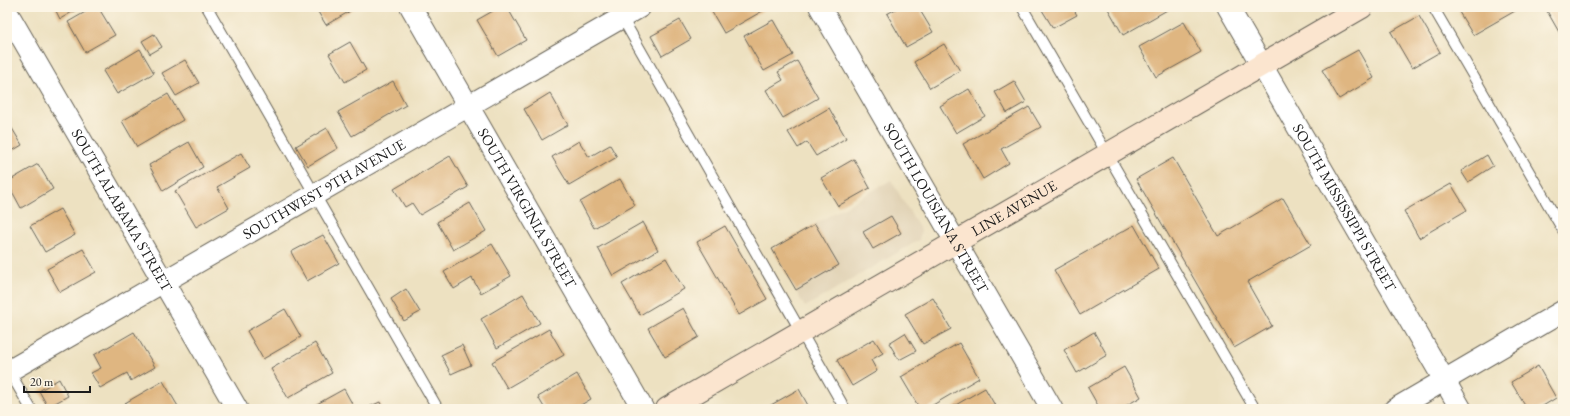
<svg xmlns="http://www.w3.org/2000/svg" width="1570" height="416" font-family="'EB Garamond',serif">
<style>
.built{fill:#e0d1b4}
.building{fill:#dfb681}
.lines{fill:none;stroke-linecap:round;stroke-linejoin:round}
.service-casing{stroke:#656156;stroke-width:12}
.minor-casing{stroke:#656156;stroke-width:23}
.secondary-casing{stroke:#656156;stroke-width:24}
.service{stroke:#fff;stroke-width:10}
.minor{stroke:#fff;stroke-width:21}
.secondary{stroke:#fbe5cf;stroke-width:22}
.labels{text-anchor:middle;stroke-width:3;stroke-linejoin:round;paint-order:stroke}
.street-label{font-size:15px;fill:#1c1c1c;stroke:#fcf5e5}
</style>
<rect width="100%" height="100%" fill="#fcf5e5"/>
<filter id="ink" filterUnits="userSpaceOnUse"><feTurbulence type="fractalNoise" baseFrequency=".025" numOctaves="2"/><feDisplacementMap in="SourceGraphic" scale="8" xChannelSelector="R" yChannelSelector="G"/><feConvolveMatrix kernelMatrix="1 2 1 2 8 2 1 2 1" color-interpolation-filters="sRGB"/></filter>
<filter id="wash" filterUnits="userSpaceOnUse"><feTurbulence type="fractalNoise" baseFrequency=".012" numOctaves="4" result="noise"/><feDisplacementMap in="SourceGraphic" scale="16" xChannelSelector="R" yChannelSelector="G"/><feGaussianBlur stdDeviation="0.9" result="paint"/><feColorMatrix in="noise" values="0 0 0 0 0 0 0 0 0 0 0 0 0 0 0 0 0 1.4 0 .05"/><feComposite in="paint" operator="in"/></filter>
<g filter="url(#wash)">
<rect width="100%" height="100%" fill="#ede1c1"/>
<path class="built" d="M891 180 921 231 919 240 805 307 772 249Z"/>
<g id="blocks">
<path class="building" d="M54 7H81L60 19Z
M94 7H98L115 35 85 52 68 22Z
M315 7H357L326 25Z
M469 7H479L472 11Z
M500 7H507L526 40 498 56 477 20Z
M709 7H765L766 9 724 33Z
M899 7H918L933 32 906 47 887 14Z
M1047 7H1072L1077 15 1053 28 1042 10Z
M1107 7H1168L1169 9 1123 35Z
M1467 7H1522L1473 35 1459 12Z
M1555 7H1563V39L1547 11Z
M1419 16 1440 52 1412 68 1391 32Z
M680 20 691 39 662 56 651 36Z
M773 20 793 55 764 71 744 36Z
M1184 22 1201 52 1156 77 1139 47Z
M154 34 162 47 150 54 142 41Z
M350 42 366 70 345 82 329 54Z
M944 44 960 71 930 88 914 62Z
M140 49 154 73 117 94 103 71Z
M1358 50 1374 78 1339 99 1322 70Z
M185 60 199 83 176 96 162 73Z
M797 61 818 98 783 118 766 90 783 80 778 72Z
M393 81 406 105 352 136 338 112Z
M1014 81 1026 102 1007 113 995 92Z
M969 89 985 116 956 133 940 106Z
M550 93 568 125 542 140 524 109Z
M168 94 183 120 137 147 122 121Z
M1029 107 1041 127 1001 149 1009 163 983 179 963 144Z
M829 108 846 138 816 156 807 142 798 148 788 132Z
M10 125 22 145 7 154V127Z
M327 128 338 148 308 166 296 146Z
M579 141 589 157 610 145 617 157 569 185 552 157Z
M189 142 203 167 163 191 149 165Z
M241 153 250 168 217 187 229 208 196 227 175 191Z
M1487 155 1493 166 1468 182 1461 171Z
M450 156 468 187 420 215 412 203 405 207 394 189Z
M1173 158 1218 236 1283 198 1311 245 1247 282 1272 326 1234 348 1136 179Z
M854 159 870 188 838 206 821 178Z
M38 164 53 189 21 208 7 182Z
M620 179 635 205 594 228 580 202Z
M1451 184 1467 210 1419 238 1404 211Z
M470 203 486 231 453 250 437 222Z
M60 209 75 235 45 252 30 226Z
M891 216 901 233 873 249 863 232Z
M643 222 658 250 613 276 598 248Z
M815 224 839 265 796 290 772 249Z
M1134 225 1159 269 1080 315 1054 270Z
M725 226 767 299 739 315 697 242Z
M323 235 339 263 307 281 291 252Z
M492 244 511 276 481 293 472 278 454 289 444 272Z
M83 249 96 272 60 292 47 269Z
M666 258 684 289 640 315 622 284Z
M406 289 420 312 404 321 391 299Z
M523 294 540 323 497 348 481 319Z
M933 298 951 329 923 344 905 314Z
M683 308 699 337 665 357 648 328Z
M285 309 301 337 263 359 247 331Z
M549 329 564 355 507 388 492 362Z
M134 332 155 367 131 381 127 373 100 388 91 373 101 368 94 355Z
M1094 332 1107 355 1077 373 1064 350Z
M905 333 916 351 899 360 889 343Z
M874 339 883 353 871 360 877 371 852 386 837 360Z
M315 343 332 373 288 398 271 369Z
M959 343 979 378 926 409H920L901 377Z
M462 345 471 365 451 374 441 355Z
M1538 366 1556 398 1538 409H1527L1511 382Z
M1124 367 1141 397 1120 409H1100L1088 388Z
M577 374 591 399 574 409H545L538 397Z
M59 379 68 396 48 407 39 391Z
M163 381 179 408 129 409 125 403Z
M985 388 997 409H956L954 406Z
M344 389 355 409H308Z
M799 389 810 409H764Z
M380 402 383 409H364Z"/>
</g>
</g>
<g filter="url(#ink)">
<use href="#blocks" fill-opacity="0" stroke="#656156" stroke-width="1"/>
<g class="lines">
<defs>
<path id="service" d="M207 7 438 409
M616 7 845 409
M1022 7 1255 409
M1433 7 1563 230
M8 369 31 409"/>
<g id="minor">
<path id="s1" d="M411 7 643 409"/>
<path id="s2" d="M820 7 1052 409"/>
<path id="s3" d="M1228 7 1461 409"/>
<path id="s4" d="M7 12 237 409"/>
<path id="s5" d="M7 372 640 7"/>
<path d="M1395 409 1563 311"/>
</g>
<g id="secondary">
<path id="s6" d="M667 409 1362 7"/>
</g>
</defs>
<use href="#service" class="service-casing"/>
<use href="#minor" class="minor-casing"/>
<use href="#secondary" class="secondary-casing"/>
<use href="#service" class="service"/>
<use href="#minor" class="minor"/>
<use href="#secondary" class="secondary"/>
</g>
</g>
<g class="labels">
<g class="street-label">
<text dy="5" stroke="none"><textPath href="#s5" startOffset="366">SOUTHWEST 9TH AVENUE</textPath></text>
<text dy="5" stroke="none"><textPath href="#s1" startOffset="232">SOUTH VIRGINIA STREET</textPath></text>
<text dy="5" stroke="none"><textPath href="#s2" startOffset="232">SOUTH LOUISIANA STREET</textPath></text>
<text dy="5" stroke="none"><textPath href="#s6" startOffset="401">LINE AVENUE</textPath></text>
<text dy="5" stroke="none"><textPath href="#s3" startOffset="232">SOUTH MISSISSIPPI STREET</textPath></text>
<text dy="5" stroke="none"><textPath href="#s4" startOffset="229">SOUTH ALABAMA STREET</textPath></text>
</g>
</g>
<rect width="1570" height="416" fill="none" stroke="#fcf5e5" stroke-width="24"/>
<path d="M24 386v6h66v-6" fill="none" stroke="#1c1c1c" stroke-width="2"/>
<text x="30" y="386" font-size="12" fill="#1c1c1c" stroke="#fcf5e5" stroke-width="3" paint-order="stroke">20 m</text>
</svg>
